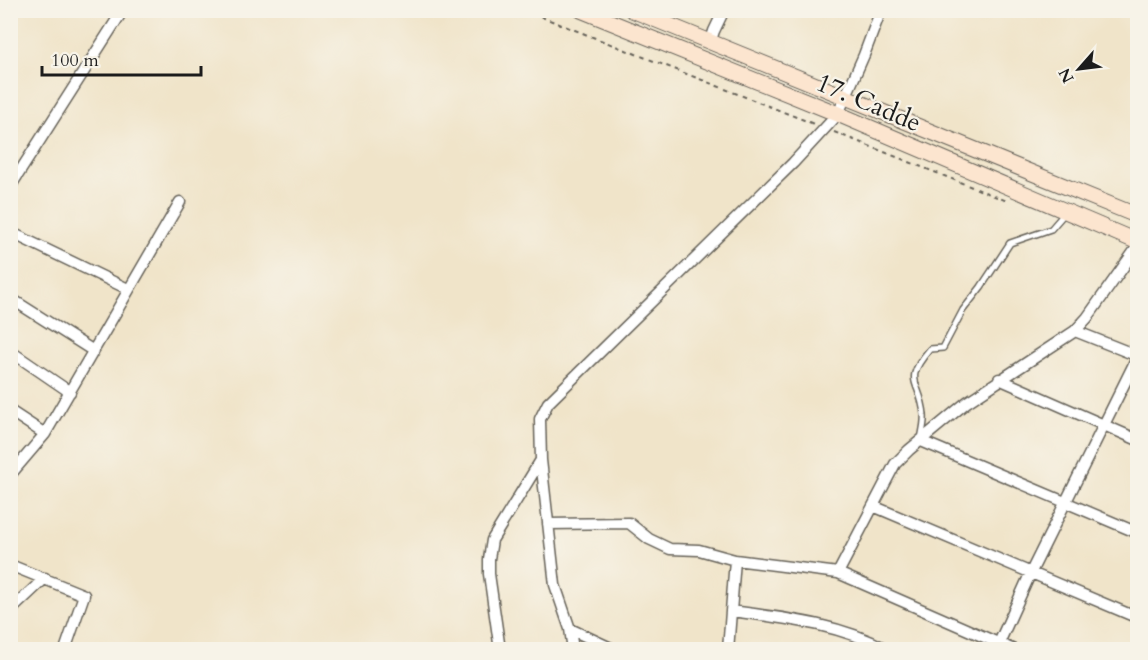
<svg xmlns="http://www.w3.org/2000/svg" width="1148" height="660" font-family="Cardo,serif">
<style>
.lines{fill:none;stroke-linecap:round;stroke-linejoin:round}
.lane-casing{stroke:#666259;stroke-width:8}
.street-casing{stroke:#666259;stroke-width:13}
.secondary-casing{stroke:#666259;stroke-width:17}
.path{stroke:#666259;stroke-width:2;stroke-dasharray:4.5 4.5;stroke-linecap:butt}
.lane{stroke:#fff;stroke-width:5}
.street{stroke:#fff;stroke-width:10}
.secondary{stroke:#fce5cf;stroke-width:15}
.labels{text-anchor:middle;stroke-width:4.5;stroke-linejoin:round;paint-order:stroke}
.street-label{font-size:26px;fill:#1c1c1c;stroke:#f7f3e8}
</style>
<rect width="100%" height="100%" fill="#f7f3e8"/>
<filter id="ink" filterUnits="userSpaceOnUse"><feTurbulence type="fractalNoise" baseFrequency=".0167" numOctaves="2"/><feDisplacementMap in="SourceGraphic" scale="12" xChannelSelector="R" yChannelSelector="G"/><feConvolveMatrix kernelMatrix="1 2 1 2 8 2 1 2 1" color-interpolation-filters="sRGB"/></filter>
<filter id="wash" filterUnits="userSpaceOnUse"><feTurbulence type="fractalNoise" baseFrequency=".008" numOctaves="4" result="noise"/><feDisplacementMap in="SourceGraphic" scale="24" xChannelSelector="R" yChannelSelector="G"/><feGaussianBlur stdDeviation="1.35" result="paint"/><feColorMatrix in="noise" values="0 0 0 0 0 0 0 0 0 0 0 0 0 0 0 0 0 1.4 0 .05"/><feComposite in="paint" operator="in"/></filter>
<g filter="url(#wash)">
<rect width="100%" height="100%" fill="#f0e4c9"/>
</g>
<g filter="url(#ink)">
<g class="lines">
<defs>
<path id="lane" d="M921 440C922 432 925 423 924 415 921 380 901 383 930 349L943 348 963 310 981 287 1010 243 1051 229 1064 214"/>
<path id="street" d="M710 43 714 31 724 10
M10 187 123 10
M10 232 128 289
M10 298 92 350
M10 351 70 392
M999 379 1138 440
M10 411 45 434
M921 441 1138 533
M10 475 45 434 180 202
M873 506 1138 618
M548 524 629 523 649 539 670 549 699 550 735 560 838 573 1014 650
M10 565 84 595 65 650
M838 573 895 464 909 450 967 402 1075 331 1087 318 1138 246
M10 611 45 578
M731 611C784 618 840 624 888 650
M570 629 573 650
M999 643 1031 572 1138 356 1075 331
M500 650 489 574V559L492 540 541 460
M615 650 570 629 555 585 541 460 540 419 548 403 793 163 838 114 864 55 881 10
M728 650 735 560"/>
<path id="secondary" d="M581 10 838 114 1138 242
M632 10 1138 216"/>
</defs>
<use href="#lane" class="lane-casing"/>
<use href="#street" class="street-casing"/>
<use href="#secondary" class="secondary-casing"/>
<path class="path" d="M524 10 814 124
M834 132 1007 201"/>
<use href="#lane" class="lane"/>
<use href="#street" class="street"/>
<use href="#secondary" class="secondary"/>
</g>
</g>
<g class="labels">
<g class="street-label">
<text transform="translate(869 102) rotate(23)" y="9">17. Cadde</text>
</g>
</g>
<rect width="1148" height="660" fill="none" stroke="#f7f3e8" stroke-width="36"/>
<g transform="translate(1079 69) rotate(242)" stroke="#f7f3e8" stroke-width="4.5" paint-order="stroke">
<path d="M0-4.5L10 22L0 15L-10 22Z" fill="#1c1c1c"/>
<text y="-9" font-size="16" font-weight="bold" text-anchor="middle" fill="#1c1c1c">N</text>
</g>
<path d="M42 66v9h159v-9" fill="none" stroke="#1c1c1c" stroke-width="3"/>
<text x="51" y="66" font-size="18" fill="#1c1c1c" stroke="#f7f3e8" stroke-width="4.5" paint-order="stroke">100 m</text>
</svg>
